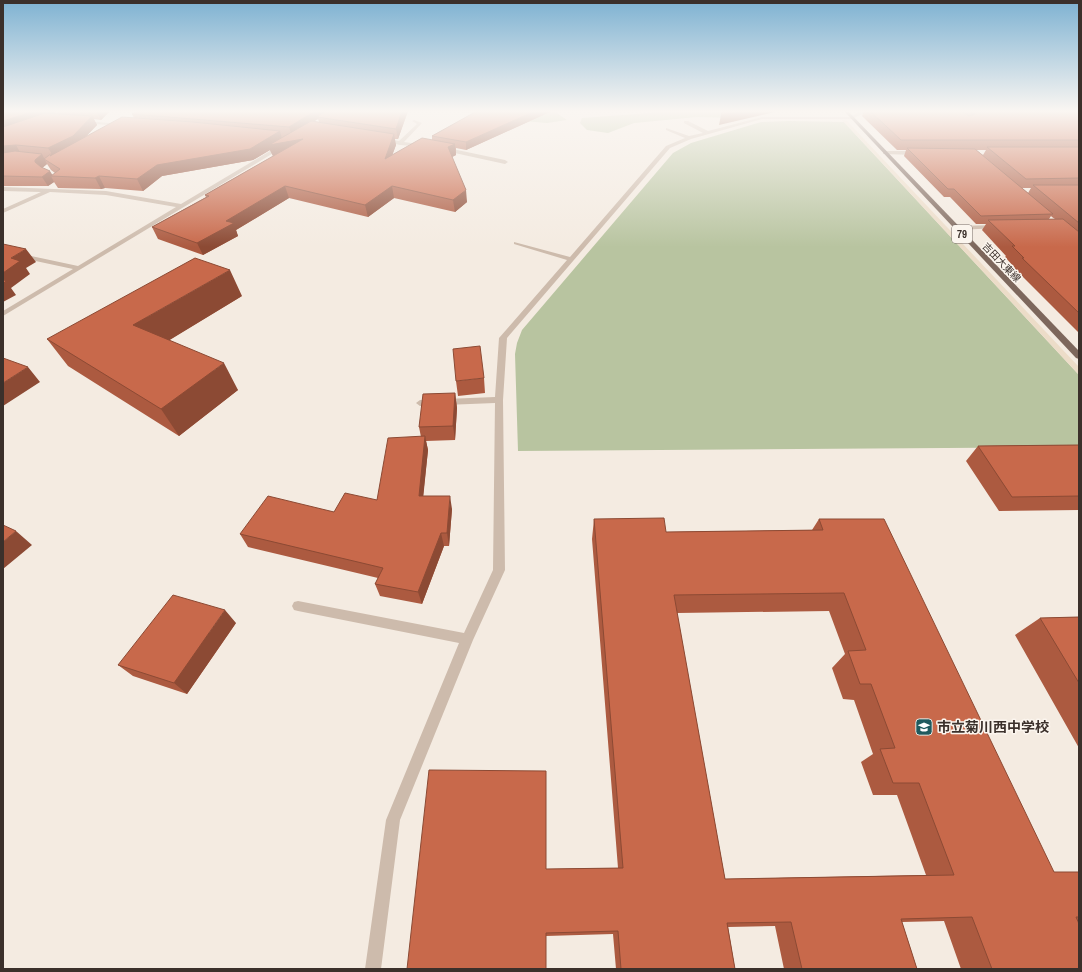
<svg xmlns="http://www.w3.org/2000/svg" width="1082" height="972" font-family="'Archivo Narrow','Noto Sans JP',sans-serif">
<style>
.green{fill:#b8c4a0}
.plaza{fill:#ecdcc8}
.lines{fill:none;stroke-linecap:round;stroke-linejoin:round}
.minor{fill:#cdbbac;fill-rule:evenodd}
.major{fill:#7d675c;fill-rule:evenodd}
.wall{fill:#ac5a40;fill-rule:evenodd}
.shaded-wall{fill:#8c4a34}
.building{fill:#c8694b;stroke:#8c4a34;fill-rule:evenodd}
.labels{text-anchor:middle;stroke-width:3;stroke-linejoin:round;paint-order:stroke}
.far-street-label{font-size:10px;fill:#3b302b;stroke:#fbf5ee}
.shield{fill:#fbf5ee;stroke:#756b66;stroke-width:1}
.shield-label{font-size:11px;font-weight:bold;fill:#3b302b}
.near-poi-label{font-size:14px;font-weight:bold;fill:#3b302b;stroke:#fbf5ee;text-anchor:start}
</style>
<rect width="100%" height="100%" fill="#f4ebe1"/>
<path class="green" d="M457 111H554L567 120 547 123 511 120Z
M676 111H746L733 118 697 117 634 123 608 133 587 130 580 123 582 118Z
M789 121 844 122 1079 375V447L518 451 515 354 517 343 522 330 673 153 691 143 761 122Z"/>
<path class="plaza" d="M842 120 847 121 1079 367V375Z"/>
<g class="lines">
<path class="minor" d="M870 111H880L860 115 852 119H762L691 139 670 148 507 338 503 400 505 570 473 640 400 820 381 969H365L386 820 459 643 298 611 294 610 292 606 294 602 298 601 464 633 493 570 495 403 420 406 416 403 420 400 495 397 499 338 567 260 514 244V242L570 257 666 146 685 138 666 130V128L689 136 703 133 684 123V121H688L708 131 762 117H851L857 113Z
M414 120 422 123 404 142 426 145V147L400 145 379 140 382 138 399 141 417 124 412 121Z
M83 121 123 124 125 125 123 126 81 123Z
M280 145 285 146 3 316V311L73 269 3 254V250L78 266 176 207 106 195 50 192 3 213V209L41 192 3 191V187L106 191 181 204Z
M443 147 505 160 508 162 505 164 441 150 440 149Z
M885 151H917L920 153 917 155 883 154V152Z
M997 225 1000 227 999 228 957 230 954 228 957 226Z"/>
<path class="major" d="M844 111H848L1079 351V359L1076 358Z"/>
</g>
<path class="wall" d="M3 111H110L101 120 94 119 97 125 85 137 134 118 132 114 138 111H408L398 139H394L396 145 392 155 432 140V136L477 111H552L466 150 456 148V155L452 157 467 202 455 212 394 198 368 217 289 198 236 230 238 236 203 255 158 239 152 227 206 197 205 195 273 156 270 150 253 160 162 176 143 191 105 188 101 189 58 188 54 182 48 186H3ZM57 112 58 114H53ZM318 119 319 122 314 121ZM47 164 51 170 55 173 53 175 42 168Z
M857 111H1079V333L1015 269V268L1005 257 1006 256 982 230 986 224H976L950 197H944L904 156 906 150H897L862 116 864 111ZM976 150H986L983 155ZM1022 188H1031L1028 193ZM1051 216 1052 217 1055 219H1049Z
M242 296 169 340 238 390 179 436 68 366 47 339Z
M484 378 485 393 458 396 456 381Z
M455 393 457 408 455 440 426 441 428 450 423 496 452 509 449 546H444L422 604 380 596 375 584 378 578 248 547 240 534 334 512 377 500 421 437 419 427Z
M1079 445V510L999 511 966 461 978 446Z
M594 519 666 532 812 530 819 519 1054 872H1079V921H1077L1079 969H961L944 921 902 922 917 969H784L775 926 728 927 735 969H616L613 934 546 936V869L618 868 592 539ZM829 611 845 654 832 668 843 699 854 700 873 754 861 762 873 795H897L926 875 725 879 677 613Z
M1079 617V748L1015 635 1040 618Z
M236 623 187 694 133 676 118 665Z"/>
<path class="shaded-wall" d="M35 111H56L57 112 47 117 3 132V121Z
M98 111H110L101 120 97 112Z
M315 111H331L317 117 318 119 292 136 289 127Z
M402 111H408L398 139 396 129Z
M535 111H552L466 150V142Z
M741 111H776L775 112 719 125 721 115Z
M92 116 97 125 78 145 50 156 52 154 48 148Z
M280 131 283 142 303 139 273 156 270 150 253 160 162 176 143 191 137 179 157 165Z
M394 134 396 145 387 170 385 159Z
M455 144 456 155 450 158 448 147Z
M16 145 21 154 3 156V146Z
M42 154 47 164 41 169 35 162V160Z
M50 171 53 176H51L54 182 48 186 42 177Z
M99 176 105 188 101 189 95 178Z
M285 186 289 198 236 230 238 236 203 255 197 243 226 221Z
M392 186 394 198 368 217 365 205Z
M466 190 467 202 455 212 453 200Z
M26 249 36 262 26 268 30 274 11 288 16 295 3 302V273L11 258Z
M230 270 242 296 150 352 133 325Z
M224 363 238 390 179 436 161 409Z
M28 367 40 382 3 406V383Z
M455 393 457 408 455 440 453 426Z
M425 436 428 450 422 509 419 496Z
M450 496 452 509 449 546 447 533Z
M16 531 32 545 3 569V542Z
M441 533 444 546 422 604 418 592Z
M225 610 236 623 187 694 174 683Z"/>
<path class="building" d="M3 111H35L3 121Z
M138 111H315L289 127 132 114Z
M325 111H402L396 129 317 117Z
M477 111H535L466 142 432 136Z
M723 111H741L721 115Z
M870 111H962L969 116 975 114 971 111H1079V140H901Z
M45 113 92 116 73 136 48 148 16 145 3 146V127Z
M122 117 193 122 280 131 250 149 157 165 137 179 99 176 95 178 51 176 60 169 44 159 56 150 50 156Z
M311 121 394 134 385 159 422 138 455 144 448 147 466 190 453 200 392 186 365 205 285 186 226 221 234 223 197 243 152 227 209 196 205 195 303 139 269 145Z
M987 147H1079V178L1026 179Z
M907 148 975 149 1053 214 981 216 954 189H948Z
M15 151 42 154 35 160V162L41 167 50 171 42 177 3 176V153Z
M1033 185H1079V223Z
M1063 219 1079 232V313L1022 258H1024L1012 246H1015L988 220Z
M3 244 26 249 11 258 20 261 3 273Z
M195 258 230 270 133 325 224 363 161 409 47 339Z
M3 278 6 282 3 283Z
M480 346 484 378 456 381 453 349Z
M3 358 28 367 3 383Z
M455 393 453 426 419 427 423 394Z
M425 436 419 496H450L447 533H441L418 592 375 584 383 568 240 534 268 496 334 512 345 493 377 500 388 438Z
M1079 445V496L1012 497 978 446Z
M664 518 666 532 823 530 819 519H884L1054 872H1079V917H1076L1079 924V969H992L972 917 901 919 917 969H802L791 922 727 923 735 969H621L618 931 546 933V969H407L429 770 546 771V869L623 868 594 519ZM844 593 866 650 848 651 860 684H871L895 748 880 749 893 783H919L954 875 725 879 674 595Z
M3 525 16 531 3 542Z
M173 595 225 610 174 683 118 665Z
M1079 617V683L1040 618Z"/>
<linearGradient id="sky" x2="0" y2="1"><stop stop-color="#7eb2d2"/><stop offset="0.45" stop-color="#faf6f2"/><stop offset="1" stop-color="#faf6f2" stop-opacity="0"/></linearGradient>
<rect width="1082" height="247" fill="url(#sky)"/>
<defs>
<symbol id="school-square" viewBox="-11 -11 22 22"><rect x="-9" y="-9" width="18" height="18" rx="4" fill="#1f5a5e" stroke="#fbf5ee"/><path d="M0-5L7-2L0 1L-7-2ZM-4 1L0 2.5L4 1V4Q0 6-4 4Z" fill="#fff"/></symbol>
</defs>
<g fill-rule="evenodd">
<use href="#school-square" x="914" y="717" width="20" height="20"/>
</g>
<g class="labels">
<g class="far-street-label">
<text transform="translate(1002 262) rotate(46)" y="4">吉田大東線</text>
</g>
<rect class="shield" x="952" y="225" width="20" height="18" rx="3"/>
<g class="shield-label">
<text x="962" y="238">79</text>
</g>
<g class="near-poi-label">
<text x="937" y="732">市立菊川西中学校</text>
</g>
</g>
<rect width="1082" height="972" fill="none" stroke="#3b302b" stroke-width="8"/>
</svg>
